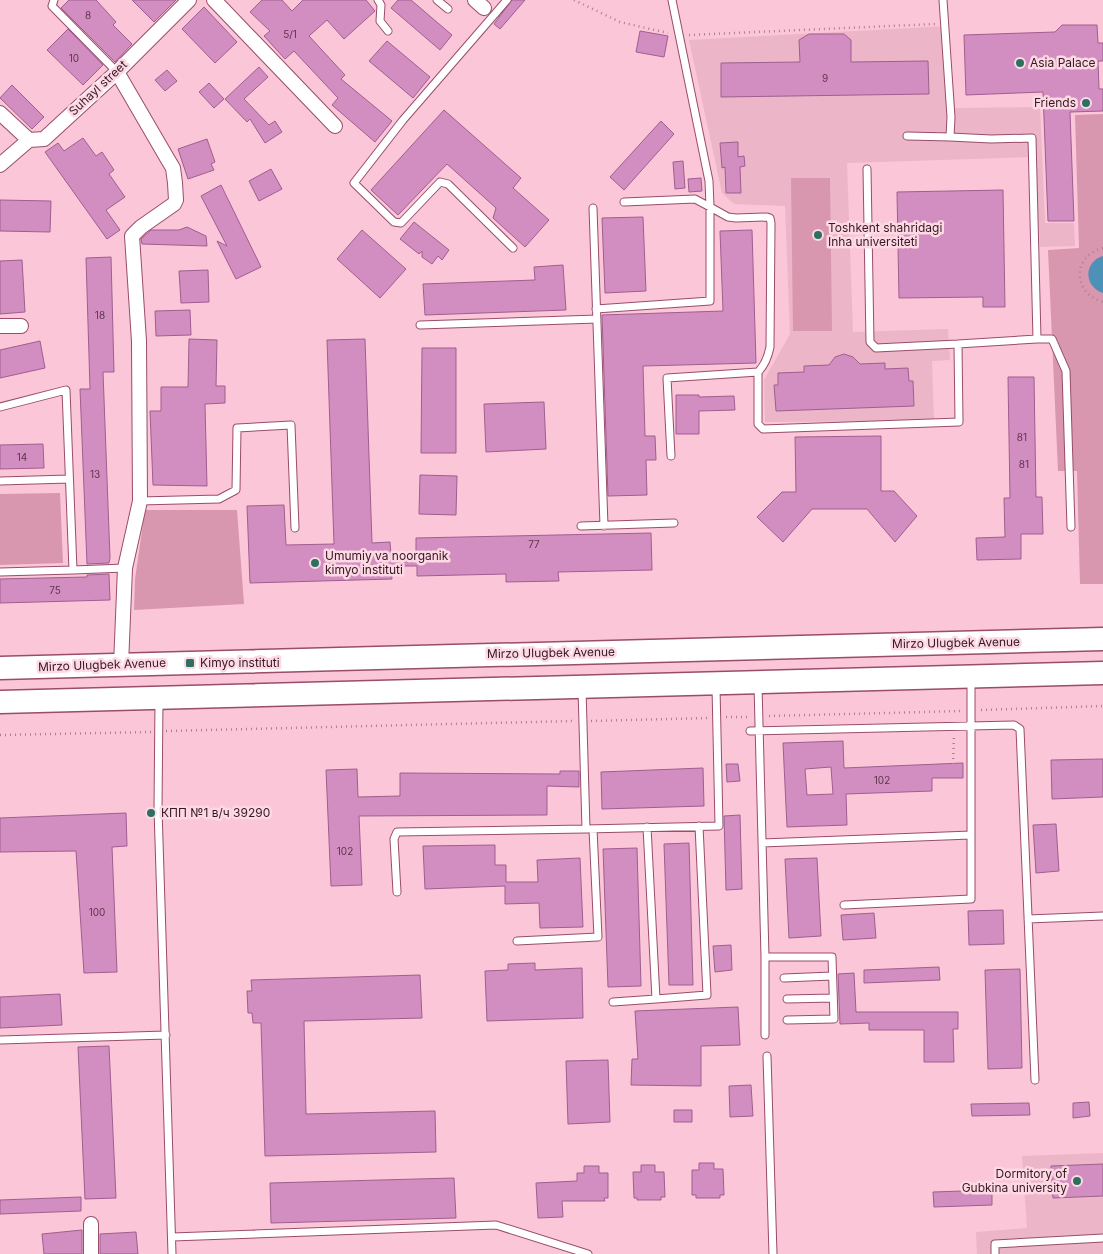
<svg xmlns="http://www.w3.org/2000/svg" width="1103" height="1254" font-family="Inter,sans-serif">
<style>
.built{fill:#edb5c8}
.green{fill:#d897ae}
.water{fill:#4d91b8}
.building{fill:#d28ec1;stroke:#9f5e8f;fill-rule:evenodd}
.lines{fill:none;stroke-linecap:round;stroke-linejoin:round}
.lane-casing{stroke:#984d6b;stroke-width:9}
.street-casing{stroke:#984d6b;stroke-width:16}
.primary-casing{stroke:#984d6b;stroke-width:25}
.path{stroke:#ab7f8f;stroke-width:2.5;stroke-dasharray:1 4;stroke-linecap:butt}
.lane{stroke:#fff;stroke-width:7}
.street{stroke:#fff;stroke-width:14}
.primary{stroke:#fff;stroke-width:22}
.poi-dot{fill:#2d6f61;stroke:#fdd9e4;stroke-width:2}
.labels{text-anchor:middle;stroke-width:5;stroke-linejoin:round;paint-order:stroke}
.number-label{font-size:10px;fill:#5e354b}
.poi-label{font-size:12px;fill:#371724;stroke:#fdd9e4;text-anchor:start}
.street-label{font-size:12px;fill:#371724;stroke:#fdd9e4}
</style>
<rect width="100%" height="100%" fill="#fbc6d8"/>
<path class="built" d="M948 26 955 108 1040 107 1045 223H1074L1075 246 1040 247 1035 157 847 163 853 332 948 329 950 360 932 361 934 421 765 422 764 380 790 334 785 206 734 204 722 193 689 40Z
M1103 1153V1254H977L976 1232 1027 1228 1022 1156Z"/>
<path class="green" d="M1103 114V584H1080L1077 471H1058L1048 250 1079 248 1075 115Z
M791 178H830L832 331H793Z
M60 493 63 563 0 565V494Z
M145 510H237L244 604 134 610 135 579Z"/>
<path class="water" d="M1103 256V293C1084 287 1083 262 1103 256Z"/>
<path class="building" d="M69 0H96L116 22 113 25 132 44 115 62 61 8Z
M132 0H176L154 22Z
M262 0H282L292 11 303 0H366L375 11 344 39 327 20 309 36 345 75 341 79 392 121 375 142 332 105 338 98 294 51 285 59 264 36 270 31 250 12Z
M398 0H411L452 35 440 50 391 8Z
M512 0H525L500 29 494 24Z
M204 7 237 42 215 63 182 29Z
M1062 25H1097L1098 43H1103V61H1098L1099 89H1103V111L1070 112 1074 221H1048L1043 92 966 95 964 35 1055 32Z
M68 29 103 65 83 85 47 50Z
M640 31 668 36 664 57 636 52Z
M809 34H844L851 40V62L928 61 929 94 721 97V63L800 62 799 40Z
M387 41 430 77 413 98 369 61Z
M259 67 268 77 244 99 269 125 275 121 282 132 265 143 250 119 247 122 225 99Z
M167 70 177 81 165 91 155 80Z
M209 83 224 99 214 108 199 92Z
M12 85 44 117 32 129 0 98Z
M444 110 521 178 513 188 549 220 525 247 493 218 496 208 447 164 398 215 371 190Z
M661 121 674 134 624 190 610 177Z
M83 138 96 156 102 152 114 170 109 174 125 197 106 210 120 230 107 239 45 152 58 143 64 151Z
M207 139 215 162 211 164 214 170 188 179 178 149Z
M738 142V157L744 156 745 166 740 167 741 193H726L725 167 722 168 720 143Z
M683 161 685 188 675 189 673 162Z
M271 169 282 189 259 201 249 181Z
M701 178 702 191 689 192 688 179Z
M221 185 261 267 236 279 217 241 227 246 201 196Z
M1003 190 1005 307H983V297L899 298 897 192Z
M0 200 51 201 50 232 0 231Z
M643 217 646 291 605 293 602 218Z
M414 222 449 250 442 260 438 256 432 264 422 257V251L419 254 400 239Z
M187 227 206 236 207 246 142 244 141 239 151 230H179Z
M362 230 406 269 380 298 337 259Z
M752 230 756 363 643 366 645 436H655L656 460H646L647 495 608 496 602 315 723 311 720 231Z
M111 257 114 372H103L110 558 109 563 87 564 80 389H90L86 258Z
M22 260 25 312 0 314V261Z
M563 265 566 310 425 315 423 284 535 280 534 267Z
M208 270 209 302 181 303 179 271Z
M190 310 191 335 156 336 155 311Z
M189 339 217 340 216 386H225V403L205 404 207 486 153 485 150 411H161V387H188Z
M365 339 372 543 390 542 391 554 416 553V538L651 533 652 570 558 572 559 581 506 582V574L417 576V566H391L392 579 250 583 247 506 284 505 286 545 334 544 327 340Z
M40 341 45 368 0 378V350Z
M422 348H456V453H421Z
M844 354 853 357 860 364 885 363V369L908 368 909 381H913L914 406 776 411 774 385H778V373L804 372V366L829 365 835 357Z
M1008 377H1034L1036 497H1042L1043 534H1021V559L977 560 976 538 1005 537 1004 498H1010Z
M676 395H699V397L734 396 735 410 699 411V434H676Z
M544 402 546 449 486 452 484 404Z
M881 436V491H894L917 516 895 542 867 509H812L783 542 757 517 782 492H796L795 437Z
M43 444 44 468 0 469V445Z
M420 475 457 476 456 515 419 514Z
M109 574 110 600 0 603V579L87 577V575Z
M843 741 844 768 963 763V778H932V791L846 794 847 825 787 827 783 743ZM831 767 833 794 807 795 805 769Z
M1103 759V797L1052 799 1051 760Z
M726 764H738L740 781 727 782Z
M703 768 704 806 602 809 601 772Z
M357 769 358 797 400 796V773L560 774V771H579V787L547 786V815L359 816 362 885 331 886 326 770Z
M126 813 127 846 112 847 117 972 84 973 76 851 0 852V818Z
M740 815 742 889 726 890 724 816Z
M1056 824 1059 871 1036 873 1033 825Z
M689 843 693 985H669L664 844Z
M495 845V865H506V882H538L537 860 580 858 583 927 540 928 539 903 505 904V886L425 889 423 846Z
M637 848 641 986 608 987 603 849Z
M817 858 821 936 789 938 785 859Z
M1003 910 1004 944 969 945 968 911Z
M874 913 876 938 843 940 841 915Z
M731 945 732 970 715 972 713 946Z
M535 963V970L582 968 583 1018 487 1021 485 971 508 970V964Z
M939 967 940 980 864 983V970Z
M1020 969 1022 1068 988 1069 985 970Z
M854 973 856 1012H958V1029H953L954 1062H924V1030H869V1023L840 1024 838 974Z
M420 975 422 1018 304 1021 306 1114 435 1111 436 1152 265 1156 261 1023H253L252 1013H248L247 991H252L251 980Z
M60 994 62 1025 0 1028V997Z
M738 1007 740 1045 701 1046V1086L631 1085 632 1059H638L635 1011Z
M109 1046 116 1198 85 1199 78 1047Z
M608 1060 610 1122 568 1124 566 1061Z
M751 1085 753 1116 730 1117 729 1086Z
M1089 1102 1090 1116 1073 1118V1103Z
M1029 1103 1030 1115 972 1116 971 1104Z
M674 1110H692V1122H674Z
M699 1163H714V1169H723L724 1195H720V1198H696V1195H692V1170H699Z
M1103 1164V1196L1053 1198 1051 1166Z
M641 1165H655V1172H664L665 1197H661V1200H637V1198H634L633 1172H641Z
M584 1166H599V1173H608V1198H604L605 1201H562L563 1217 538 1218 536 1183 577 1181V1173H584Z
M454 1178 456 1218 271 1223 270 1183Z
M992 1190V1205L934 1207 933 1192Z
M81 1197V1211L0 1214V1200Z
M82 1230V1254H44L42 1234Z
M136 1232 138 1254H100V1234Z"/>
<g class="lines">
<defs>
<path id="lane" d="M54 0 52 6 117 72
M378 0 381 5 380 21 388 31
M437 0 448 9
M507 0 403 120 354 183 394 222 401 223 440 182 448 184 513 248
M943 0 951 117 950 137 991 139 1032 138 1037 339H1052L1066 371 1071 527
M907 136 950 137
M867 169 870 342 876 348 958 344
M593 208 604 526
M596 309 710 301V207L695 199 624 202
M420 325 597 319
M758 372V424L763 429 959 422 958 344 1037 339
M0 407 66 390 73 570 125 568
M671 456 667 378 758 372C765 365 768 357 770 347L771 223 770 218 767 217 736 218 728 217 710 207 709 181 672 0
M0 481 69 479
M140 501 219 499 236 490 237 428 291 425 295 528
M581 526 674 523
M0 572 73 570
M758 685 765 957V1035
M159 700 158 809 172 1254
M750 731 1014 725 1020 729 1035 1080
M647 827 656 999 707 995 699 826
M586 829 719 826 716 687
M762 843 971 835
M397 892 394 839 397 832 586 829 582 689
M844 905 971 899V679
M1028 919 1103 916
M517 941 598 937 593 829
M765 957H832L834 1019 787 1020
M784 978 832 976
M787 999 833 998
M613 1002 656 999
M0 1040 166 1035
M767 1056 773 1254
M172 1237 496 1225 588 1254
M995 1254V1244L1103 1238"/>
<path id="street" d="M214 0 335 126
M475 0 484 8
M117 72 167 158 173 168 175 183 176 200 174 204 141 227 132 236 139 341 140 501 125 568 121 665
M0 113 29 140
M0 165 29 140 44 139 117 72 189 0
M0 326H21
M91 1224V1254"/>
<path id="primary" d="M0 668 1103 639
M0 702 1103 673"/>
</defs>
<use href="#lane" class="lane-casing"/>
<use href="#street" class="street-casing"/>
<use href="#primary" class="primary-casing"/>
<path class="path" d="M574 0 620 22 668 33
M689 35 935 24
M1103 248C1072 256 1072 293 1103 302
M981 710 1103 706
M769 716 963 711
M726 717H751
M591 721 708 718
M166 731 573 721
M0 735 151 732
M953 764 954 735"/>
<use href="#lane" class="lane"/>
<use href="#street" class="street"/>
<use href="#primary" class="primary"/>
</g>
<g class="poi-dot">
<circle cx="1020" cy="63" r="5"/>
<circle cx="1086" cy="103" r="5"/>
<circle cx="818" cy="235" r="5"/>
<circle cx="315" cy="563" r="5"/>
<rect x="185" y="658" width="10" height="10" rx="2.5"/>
<circle cx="151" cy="813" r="5"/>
<circle cx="1077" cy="1181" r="5"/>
</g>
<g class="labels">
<g class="number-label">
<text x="88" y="19">8</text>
<text x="290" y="38">5/1</text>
<text x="74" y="62">10</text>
<text x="825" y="82">9</text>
<text x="100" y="319">18</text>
<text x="1022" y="441">81</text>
<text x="22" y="461">14</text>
<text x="1024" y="468">81</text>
<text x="95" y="478">13</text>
<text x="534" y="548">77</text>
<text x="55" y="594">75</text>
<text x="882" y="784">102</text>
<text x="345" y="855">102</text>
<text x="97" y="916">100</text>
</g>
<g class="poi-label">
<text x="1030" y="67">Asia Palace</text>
<text x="1076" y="107" text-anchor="end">Friends</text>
<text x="828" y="232">Toshkent shahridagi<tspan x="828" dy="14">Inha universiteti</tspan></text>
<text x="325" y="560">Umumiy va noorganik<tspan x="325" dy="14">kimyo instituti</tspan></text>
<text x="200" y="667">Kimyo instituti</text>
<text x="161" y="817">КПП №1 в/ч 39290</text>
<text x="1067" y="1178" text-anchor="end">Dormitory of<tspan x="1067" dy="14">Gubkina university</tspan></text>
</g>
<g class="street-label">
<text transform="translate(98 88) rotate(-43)" y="4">Suhayl street</text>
<text transform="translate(956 643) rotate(-1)" y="4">Mirzo Ulugbek Avenue</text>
<text transform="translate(551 653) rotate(-1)" y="4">Mirzo Ulugbek Avenue</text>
<text transform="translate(102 665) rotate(-2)" y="4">Mirzo Ulugbek Avenue</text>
</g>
</g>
</svg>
